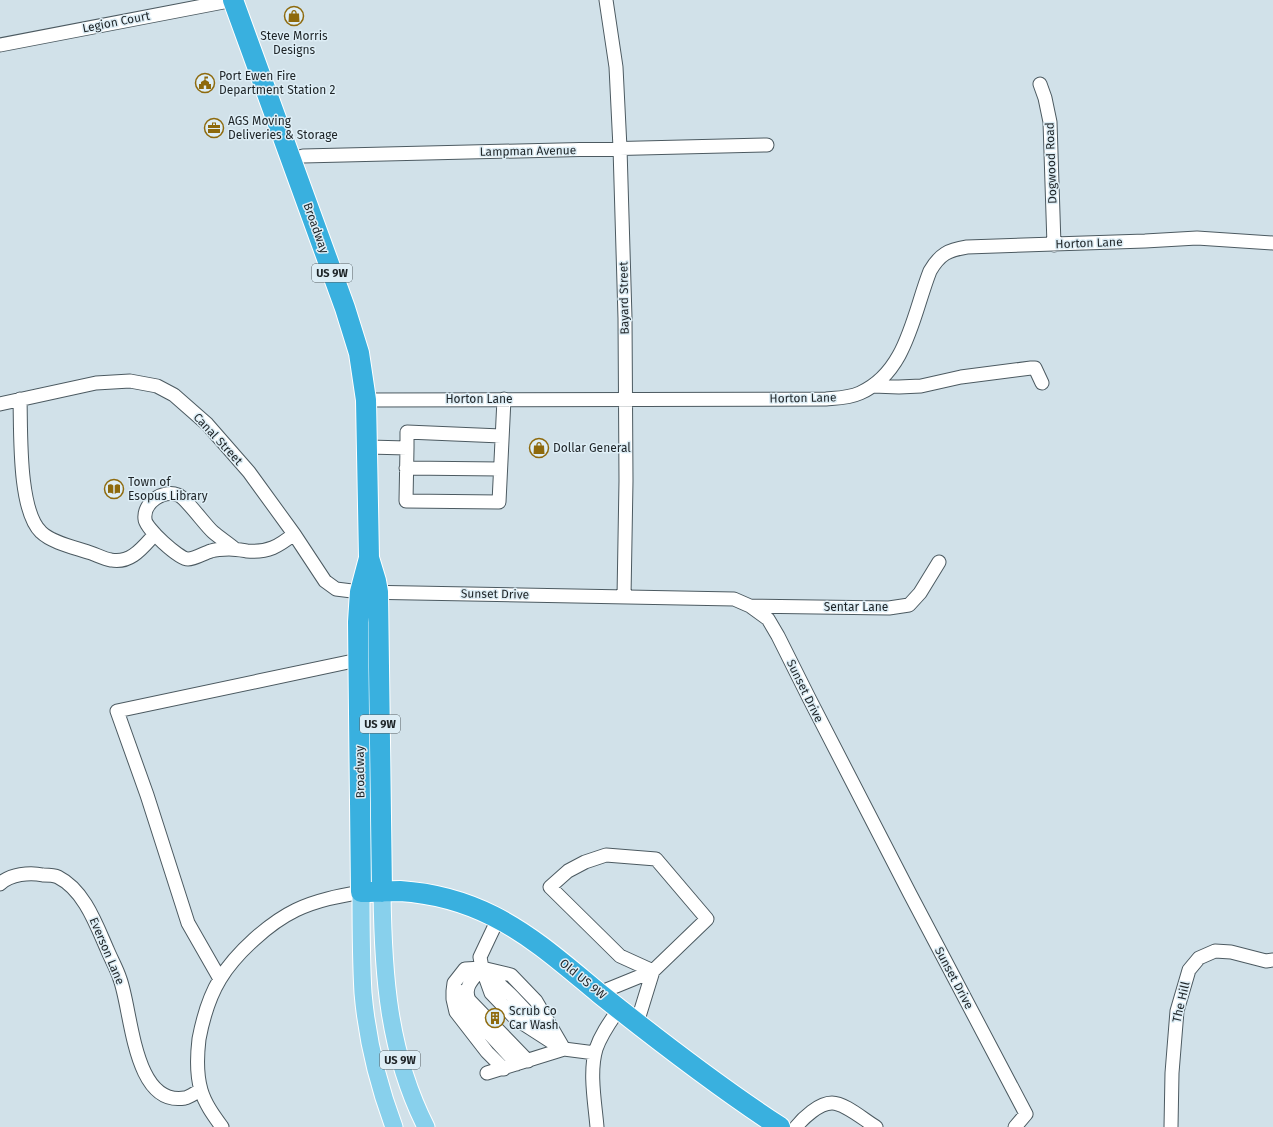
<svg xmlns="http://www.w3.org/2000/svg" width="1273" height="1127" font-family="'Fira Sans',sans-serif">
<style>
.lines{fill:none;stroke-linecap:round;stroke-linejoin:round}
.minor-casing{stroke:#4c5a61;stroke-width:15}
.major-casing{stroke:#fff;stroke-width:19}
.highway-casing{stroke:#fff;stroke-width:22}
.minor{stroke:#fff;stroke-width:13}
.major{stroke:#88d0ec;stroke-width:17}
.highway{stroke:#39b0df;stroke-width:20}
.labels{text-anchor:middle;stroke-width:3;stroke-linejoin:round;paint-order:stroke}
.shield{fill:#deeef6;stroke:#586165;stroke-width:1}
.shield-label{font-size:11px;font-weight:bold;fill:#1e2427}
.street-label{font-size:12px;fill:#1e2427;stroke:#deeef6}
.poi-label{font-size:12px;fill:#1e2427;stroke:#deeef6;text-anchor:start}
</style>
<rect width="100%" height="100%" fill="#d1e1e9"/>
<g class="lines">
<defs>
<path id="minor" d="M606 0 616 67 620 148 625 318 626 481 624 597
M0 45 234 0
M1040 84 1045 98 1050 122 1054 245
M290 159 303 156 767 145
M873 386 899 387 921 386 961 377 1031 368H1035L1042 383
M20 399C21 431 18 510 41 532 52 543 77 548 91 553 97 555 104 559 111 560 131 564 143 547 155 534
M366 400 826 399C838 398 849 398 860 393 907 372 913 314 930 271 940 254 948 250 967 247L1145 241 1197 238 1273 243
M0 404 96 383 130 381 157 386 174 395 207 424 249 472 294 534 325 581 336 589 360 592 734 599 750 606 768 619 778 636 809 698 910 894 1026 1114 1015 1127
M368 447 407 448 406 501 499 502 504 399
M407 448V432L501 436
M406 468 500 469
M235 549C228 543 220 538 213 532 205 525 186 498 178 495 163 489 143 503 145 519 145 528 179 559 188 559 195 559 204 553 211 551 217 549 223 549 229 549 236 549 241 550 247 551 268 553 279 546 294 534
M750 606 889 608 909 605 920 593 939 562
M0 884C10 874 30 872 43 875 48 875 54 875 58 877 84 890 96 924 107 949 111 959 117 969 120 979 132 1011 133 1107 185 1098 190 1097 196 1092 201 1090
M498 919 480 957 482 968 491 993 516 1019 561 1048
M482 968C473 979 463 987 469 1000L528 1061
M483 969 511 995 547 1033
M220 979 188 923 147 795 117 711 358 660
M459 991V1000L462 1004 517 1064
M599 993 653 971 707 919 656 859 606 855 585 862 568 871 550 887 620 956 653 971
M637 1023 653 971
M504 1069 487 1052 456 1012 453 999V991L454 983 465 969 482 968 511 975 536 1001 564 1049
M487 1073 564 1049 595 1053
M222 1127C214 1116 205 1104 201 1090 196 1073 197 1056 199 1039 203 1018 209 997 220 979 236 953 269 923 296 910 317 900 339 896 361 892
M597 1127C595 1103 589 1072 596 1049 601 1034 610 1022 619 1009
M796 1127C803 1118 819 1103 832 1103 845 1103 864 1120 876 1127
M1171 1127 1172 1073 1177 1011 1189 970 1199 958 1215 951 1231 952 1266 961 1273 960"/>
<path id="major" d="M361 892C361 925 361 959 363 993 367 1039 378 1084 394 1127
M382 892C383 974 388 1052 426 1127"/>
<path id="highway" d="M233 0 345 308 359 353 366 400 369 558 376 581 378 592 382 892
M369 558 360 592 358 622 361 892C374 892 387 891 400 891 431 893 465 902 493 916 533 936 566 966 600 994 659 1041 717 1086 780 1127"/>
</defs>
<use href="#minor" class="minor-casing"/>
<use href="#major" class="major-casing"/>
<use href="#highway" class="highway-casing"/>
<use href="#minor" class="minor"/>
<use href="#major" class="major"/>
<use href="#highway" class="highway"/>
</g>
<defs>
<symbol id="shop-ring" viewBox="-11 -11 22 22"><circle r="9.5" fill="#deeef6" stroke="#8e6a0d" stroke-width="1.5"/><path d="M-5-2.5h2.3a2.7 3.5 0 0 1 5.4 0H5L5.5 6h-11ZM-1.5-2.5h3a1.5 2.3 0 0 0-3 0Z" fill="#8e6a0d"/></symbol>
<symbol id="civic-ring" viewBox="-11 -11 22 22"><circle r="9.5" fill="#deeef6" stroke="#8e6a0d" stroke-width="1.5"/><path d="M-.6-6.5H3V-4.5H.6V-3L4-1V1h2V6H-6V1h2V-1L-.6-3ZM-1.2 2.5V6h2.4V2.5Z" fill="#8e6a0d"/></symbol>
<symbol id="office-ring" viewBox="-11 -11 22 22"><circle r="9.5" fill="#deeef6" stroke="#8e6a0d" stroke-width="1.5"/><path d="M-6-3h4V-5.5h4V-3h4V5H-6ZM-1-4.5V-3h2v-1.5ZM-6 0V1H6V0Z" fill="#8e6a0d"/></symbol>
<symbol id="library-ring" viewBox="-11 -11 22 22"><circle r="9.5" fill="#deeef6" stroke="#8e6a0d" stroke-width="1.5"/><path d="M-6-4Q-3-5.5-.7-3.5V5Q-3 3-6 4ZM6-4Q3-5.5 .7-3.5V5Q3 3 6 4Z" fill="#8e6a0d"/></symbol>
<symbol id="building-ring" viewBox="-11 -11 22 22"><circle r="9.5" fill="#deeef6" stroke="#8e6a0d" stroke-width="1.5"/><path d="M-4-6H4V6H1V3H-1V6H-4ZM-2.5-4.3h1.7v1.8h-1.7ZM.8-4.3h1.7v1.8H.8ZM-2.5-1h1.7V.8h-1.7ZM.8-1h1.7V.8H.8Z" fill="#8e6a0d"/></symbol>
</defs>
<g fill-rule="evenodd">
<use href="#shop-ring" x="283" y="5" width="22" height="22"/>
<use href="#civic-ring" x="194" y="72" width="22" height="22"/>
<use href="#office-ring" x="203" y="117" width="22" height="22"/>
<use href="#shop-ring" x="528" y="437" width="22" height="22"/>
<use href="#library-ring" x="103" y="478" width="22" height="22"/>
<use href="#building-ring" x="484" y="1007" width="22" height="22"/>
</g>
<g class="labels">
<g class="shield">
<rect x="312" y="264" width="40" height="18" rx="3"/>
<rect x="360" y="715" width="40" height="18" rx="3"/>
<rect x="380" y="1051" width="40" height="18" rx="3"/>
</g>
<g class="shield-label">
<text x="332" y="277">US 9W</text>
<text x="380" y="728">US 9W</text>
<text x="400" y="1064">US 9W</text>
</g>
<g class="street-label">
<text transform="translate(116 22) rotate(-11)" y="4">Legion Court</text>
<text transform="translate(528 151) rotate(-1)" y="4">Lampman Avenue</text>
<text transform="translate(1051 163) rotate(-92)" y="4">Dogwood Road</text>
<text transform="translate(316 228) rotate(70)" y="4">Broadway</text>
<text transform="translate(1089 243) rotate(-2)" y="4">Horton Lane</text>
<text transform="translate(624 298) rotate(-91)" y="4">Bayard Street</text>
<text transform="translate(803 398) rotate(-1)" y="4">Horton Lane</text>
<text x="479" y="403">Horton Lane</text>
<text transform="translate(218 439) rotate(47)" y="4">Canal Street</text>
<text transform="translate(495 594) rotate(1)" y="4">Sunset Drive</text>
<text x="856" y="611">Sentar Lane</text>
<text transform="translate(805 691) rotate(64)" y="4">Sunset Drive</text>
<text transform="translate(360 772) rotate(-91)" y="4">Broadway</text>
<text transform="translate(107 951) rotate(67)" y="4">Everson Lane</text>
<text transform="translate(954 978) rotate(62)" y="4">Sunset Drive</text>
<text transform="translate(583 979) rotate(39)" y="4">Old US 9W</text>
<text transform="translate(1181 1002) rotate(-77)" y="4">The Hill</text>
</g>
<g class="poi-label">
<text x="294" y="40" text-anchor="middle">Steve Morris<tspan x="294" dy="14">Designs</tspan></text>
<text x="219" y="80">Port Ewen Fire<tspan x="219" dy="14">Department Station 2</tspan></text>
<text x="228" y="125">AGS Moving<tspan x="228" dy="14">Deliveries &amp; Storage</tspan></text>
<text x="553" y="452">Dollar General</text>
<text x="128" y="486">Town of<tspan x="128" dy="14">Esopus Library</tspan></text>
<text x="509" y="1015">Scrub Co<tspan x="509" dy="14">Car Wash</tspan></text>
</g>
</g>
</svg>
